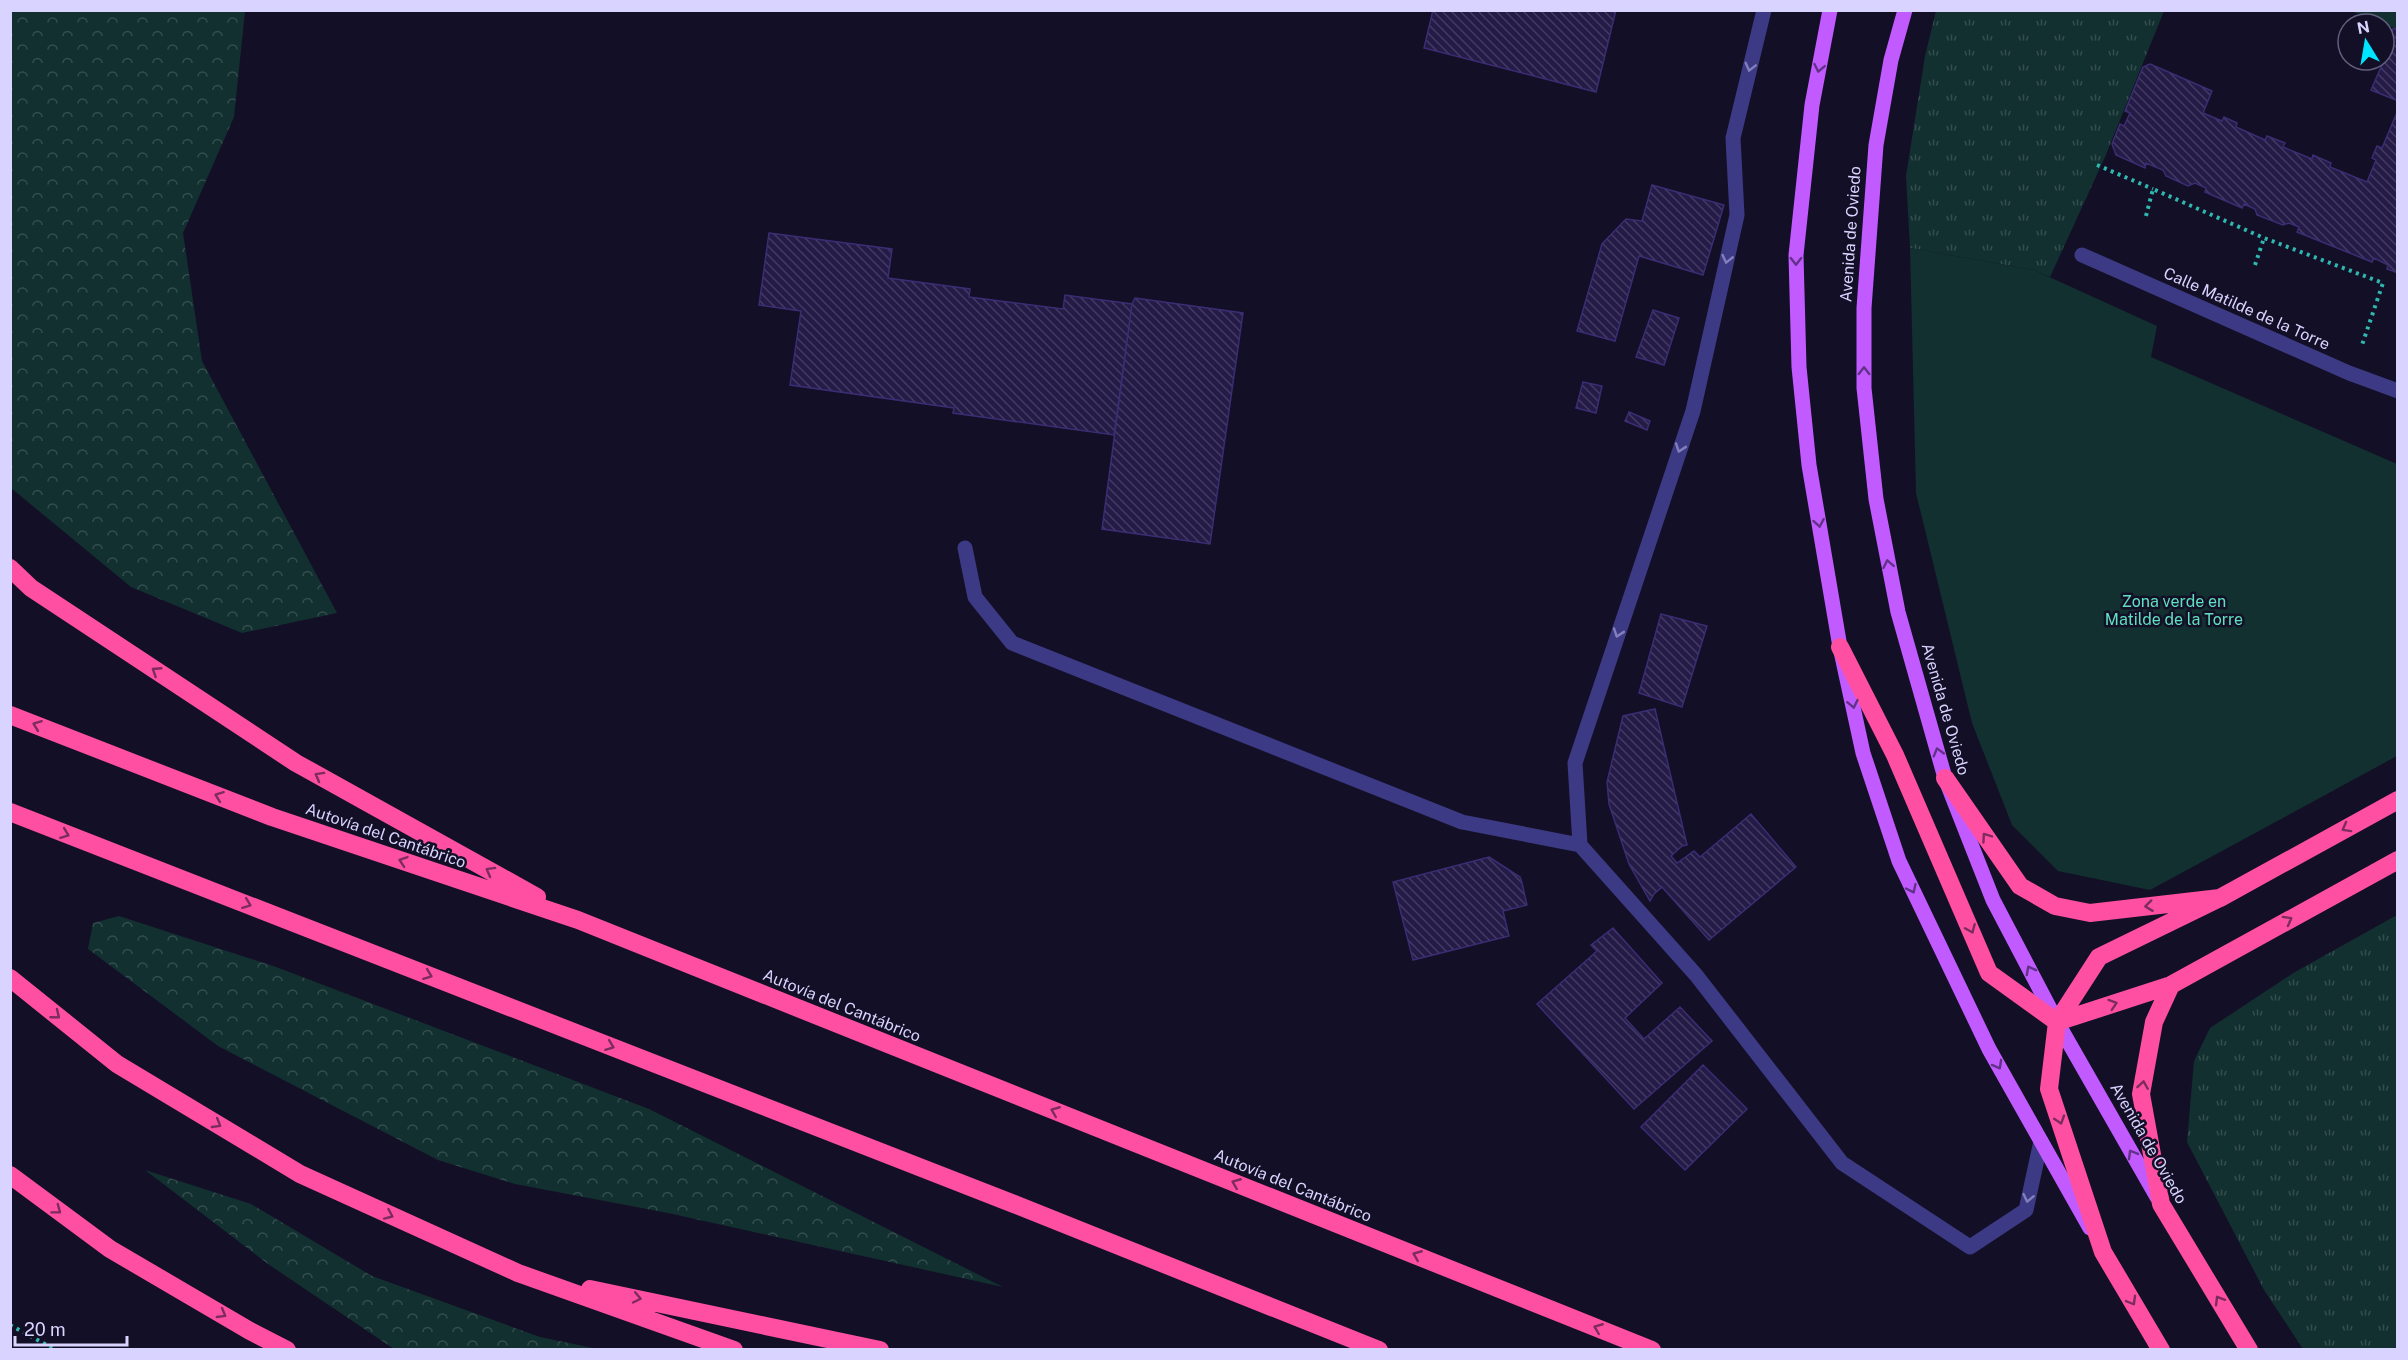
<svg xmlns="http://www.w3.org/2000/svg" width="2408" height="1360" font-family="'Public Sans',sans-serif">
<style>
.grass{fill:url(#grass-tufts)}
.forest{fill:url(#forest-crowns)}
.green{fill:#12302f}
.building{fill:url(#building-back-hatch);stroke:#3b2d73;stroke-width:1.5}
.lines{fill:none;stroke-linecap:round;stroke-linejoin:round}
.path{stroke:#2fb8b0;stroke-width:4;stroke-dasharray:3 4.5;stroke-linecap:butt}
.minor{stroke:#3d3a85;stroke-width:15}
.major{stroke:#c25bff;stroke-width:15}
.highway{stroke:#ff4fa3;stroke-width:18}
.oneway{stroke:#837fbc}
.oneway2{stroke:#623188}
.oneway3{stroke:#7d2c5e}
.labels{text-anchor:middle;stroke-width:5;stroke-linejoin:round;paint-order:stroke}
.street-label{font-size:16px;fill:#d9d4ff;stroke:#130f26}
.park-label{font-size:16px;fill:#5fe0c0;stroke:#130f26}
</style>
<defs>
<pattern id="grass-tufts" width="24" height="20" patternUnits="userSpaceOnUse" patternTransform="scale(1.5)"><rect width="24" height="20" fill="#12302f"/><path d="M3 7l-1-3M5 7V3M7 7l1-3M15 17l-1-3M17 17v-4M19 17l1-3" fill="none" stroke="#344d4e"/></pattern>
<pattern id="forest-crowns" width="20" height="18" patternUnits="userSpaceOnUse" patternTransform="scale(1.5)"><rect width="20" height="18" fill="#12302f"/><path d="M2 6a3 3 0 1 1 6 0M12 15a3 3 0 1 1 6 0" fill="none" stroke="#344d4e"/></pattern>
<pattern id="building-back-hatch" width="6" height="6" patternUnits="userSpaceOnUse" patternTransform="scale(1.5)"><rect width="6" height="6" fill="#241b47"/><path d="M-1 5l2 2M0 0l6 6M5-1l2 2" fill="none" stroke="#433b63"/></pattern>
</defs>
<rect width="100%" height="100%" fill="#130f26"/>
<path class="grass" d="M1936 11H2164L2105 157 2050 277 2034 270 1910 248 1906 176 1925 56Z
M2351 11H2397V29Z
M2397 915V1349H2303L2264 1290 2187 1142 2194 1061 2210 1028 2295 972Z"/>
<path class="forest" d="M10 11H245L234 117 183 233 202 361 337 613 242 633 131 587 11 488Z
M119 916 276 967 649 1109 1003 1287 668 1213 515 1184 438 1160 218 1046 88 949 93 923Z
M145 1170 251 1204 372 1276 540 1337 598 1349H394L268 1264Z"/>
<path class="green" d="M1910 248 2034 270 2157 326 2151 357 2397 464V756L2150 890 2058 871 2012 825 1972 723 1916 493Z"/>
<path class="building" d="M1433 10H1616L1596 92 1424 48Z
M2398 28V101L2371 90 2384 60V50L2393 29Z
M2150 64 2212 91 2203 113 2222 121 2224 117 2237 123 2236 127 2265 140 2267 136 2285 143 2283 147 2312 159 2313 155 2331 163 2330 167 2367 182 2376 160 2372 158 2377 146 2382 148 2398 110V273L2387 269 2388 265 2374 258 2372 262 2297 232 2299 227 2289 223 2283 225 2257 215 2255 209 2244 204 2242 208 2205 192 2206 188 2195 183 2188 186 2166 176 2163 170 2146 163 2145 168 2116 155 2112 144 2120 124 2124 126 2130 113 2125 111 2143 67Z
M1652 185 1724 205 1703 275 1639 256 1615 341 1577 331 1602 244 1626 219 1642 221Z
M769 233 892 249 888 278 970 289 969 297 1063 309 1065 295 1132 304 1114 435 953 413 954 408 790 385 801 311 759 305Z
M1135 298 1243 313 1210 544 1102 529 1132 304Z
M1653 310 1679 318 1664 365 1636 357Z
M1583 382 1602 386 1596 413 1576 408Z
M1629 412 1650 421 1647 430 1625 421Z
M1661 614 1707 626 1682 707 1639 693Z
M1655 709 1687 845 1682 846 1671 856 1677 863 1694 851 1700 857 1751 814 1796 867 1709 940 1662 887 1654 894 1650 901 1629 864 1609 804 1607 782 1623 716Z
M1489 857 1520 877 1522 883 1527 905 1503 911 1509 936 1413 960 1393 882Z
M1613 928 1662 983 1625 1018 1644 1039 1680 1007 1712 1041 1634 1109 1537 1004 1597 951 1591 945Z
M1703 1065 1747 1109 1685 1170 1641 1127Z"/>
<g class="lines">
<path class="path" d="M2097 165 2153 189
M2146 216 2153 189 2264 238 2383 283 2362 345
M2255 265 2264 238
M10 1325 56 1350"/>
<path class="minor" d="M1764 10 1733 138 1737 215 1693 411 1575 763 1580 845 1696 975 1842 1163 1970 1247 2026 1210 2041 1141
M2082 255 2349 373 2398 391
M965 548 975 597 1012 643 1462 822 1580 845"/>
<path class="major" d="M1830 10 1812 105 1796 255 1799 367 1809 465 1840 647 1863 753 1899 861 1989 1049 2090 1228
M1905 10 1891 60 1876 145 1864 308V388L1876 499 1898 612 1945 778 1993 900 2057 1022 2157 1197"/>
<path class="highway" d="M10 568 31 588 296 763 537 897
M1840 647 1895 755 1989 973 2057 1022
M10 715 272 817 578 920 1652 1350
M1945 778 2020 886 2055 906 2090 913 2220 898 2398 800
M10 812 1014 1204 1379 1350
M10 978 117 1064 300 1174 518 1273 734 1350
M2171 985 2154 1022 2141 1094 2161 1204 2249 1350
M2057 1022 2171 985 2398 860
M10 1175 110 1249 250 1331 287 1350
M590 1289 880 1350
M2161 1350 2103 1252 2049 1089 2057 1022 2099 957 2220 898"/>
</g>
<defs><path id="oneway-chevron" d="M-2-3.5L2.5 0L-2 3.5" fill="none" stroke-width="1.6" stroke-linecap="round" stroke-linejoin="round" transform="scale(1.5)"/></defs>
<g class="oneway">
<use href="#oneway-chevron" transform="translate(1750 67) rotate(104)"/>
<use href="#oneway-chevron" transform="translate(1727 259) rotate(103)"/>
<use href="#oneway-chevron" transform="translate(1680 448) rotate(109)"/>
<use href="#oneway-chevron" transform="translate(1618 633) rotate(109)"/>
<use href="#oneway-chevron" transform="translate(2028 1198) rotate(102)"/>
</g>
<g class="oneway2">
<use href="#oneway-chevron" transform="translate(1819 68) rotate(101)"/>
<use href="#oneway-chevron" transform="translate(1796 261) rotate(90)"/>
<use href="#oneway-chevron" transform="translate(1864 371) rotate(-90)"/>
<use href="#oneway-chevron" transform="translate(1819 523) rotate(80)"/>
<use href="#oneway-chevron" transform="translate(1888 564) rotate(-101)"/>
<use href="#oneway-chevron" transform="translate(1853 704) rotate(78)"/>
<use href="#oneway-chevron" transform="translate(1938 752) rotate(-106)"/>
<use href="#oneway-chevron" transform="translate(1912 889) rotate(65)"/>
<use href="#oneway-chevron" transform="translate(2030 970) rotate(-118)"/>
<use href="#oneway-chevron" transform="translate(1998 1065) rotate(61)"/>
<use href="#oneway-chevron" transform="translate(2132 1154) rotate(-120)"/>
</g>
<g class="oneway3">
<use href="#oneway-chevron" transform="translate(156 671) rotate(-147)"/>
<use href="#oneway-chevron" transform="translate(37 725) rotate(-159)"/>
<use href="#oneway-chevron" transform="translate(319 776) rotate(-151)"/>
<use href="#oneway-chevron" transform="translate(219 796) rotate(-159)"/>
<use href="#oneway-chevron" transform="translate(2346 828) rotate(151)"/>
<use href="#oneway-chevron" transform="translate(65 834) rotate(21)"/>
<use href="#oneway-chevron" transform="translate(1986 837) rotate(-125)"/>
<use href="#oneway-chevron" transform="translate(403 861) rotate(-161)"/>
<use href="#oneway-chevron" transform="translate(490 871) rotate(-151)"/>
<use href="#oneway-chevron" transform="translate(247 904) rotate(21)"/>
<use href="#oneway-chevron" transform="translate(2149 906) rotate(173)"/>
<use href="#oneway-chevron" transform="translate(2288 920) rotate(-29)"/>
<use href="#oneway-chevron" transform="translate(1971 929) rotate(67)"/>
<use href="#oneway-chevron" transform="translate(428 975) rotate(21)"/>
<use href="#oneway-chevron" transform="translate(2113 1004) rotate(-18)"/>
<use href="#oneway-chevron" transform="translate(56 1015) rotate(39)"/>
<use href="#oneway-chevron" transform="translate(610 1046) rotate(21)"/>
<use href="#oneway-chevron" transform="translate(2143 1085) rotate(-81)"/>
<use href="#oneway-chevron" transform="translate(1055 1111) rotate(-158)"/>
<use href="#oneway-chevron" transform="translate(2060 1120) rotate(72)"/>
<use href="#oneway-chevron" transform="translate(217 1124) rotate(31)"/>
<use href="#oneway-chevron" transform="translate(1236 1183) rotate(-158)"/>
<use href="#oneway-chevron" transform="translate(57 1210) rotate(37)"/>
<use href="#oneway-chevron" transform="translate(389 1215) rotate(24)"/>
<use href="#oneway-chevron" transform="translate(1417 1255) rotate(-158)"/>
<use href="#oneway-chevron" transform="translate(637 1298) rotate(12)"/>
<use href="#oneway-chevron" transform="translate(2219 1300) rotate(-121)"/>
<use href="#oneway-chevron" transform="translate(2132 1301) rotate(60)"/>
<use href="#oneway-chevron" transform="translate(222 1314) rotate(30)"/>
<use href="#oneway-chevron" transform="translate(1598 1328) rotate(-158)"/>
</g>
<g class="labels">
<g class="street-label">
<text transform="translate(1850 234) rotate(-86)" y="6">Avenida de Oviedo</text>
<text transform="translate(2247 308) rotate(24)" y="6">Calle Matilde de la Torre</text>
<text transform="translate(1946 709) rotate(74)" y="6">Avenida de Oviedo</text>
<text transform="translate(386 835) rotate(19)" y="6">Autovía del Cantábrico</text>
<text transform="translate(842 1005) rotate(22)" y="6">Autovía del Cantábrico</text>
<text transform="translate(2149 1143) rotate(60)" y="6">Avenida de Oviedo</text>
<text transform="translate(1293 1185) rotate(22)" y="6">Autovía del Cantábrico</text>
</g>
<g class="park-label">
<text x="2174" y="607">Zona verde en<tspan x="2174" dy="18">Matilde de la Torre</tspan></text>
</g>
</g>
<rect width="2408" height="1360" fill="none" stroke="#d9d4ff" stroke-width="24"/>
<g transform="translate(2366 42) rotate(349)"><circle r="28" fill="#130f26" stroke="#625e7d" stroke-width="1.5"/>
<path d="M0-4.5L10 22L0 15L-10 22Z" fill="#00e5ff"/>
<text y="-9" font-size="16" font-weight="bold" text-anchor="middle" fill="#d9d4ff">N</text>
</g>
<path d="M15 1336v9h112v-9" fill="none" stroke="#d9d4ff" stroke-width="3"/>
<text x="24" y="1336" font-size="18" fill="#d9d4ff" stroke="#130f26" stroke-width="4.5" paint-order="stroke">20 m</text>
</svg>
